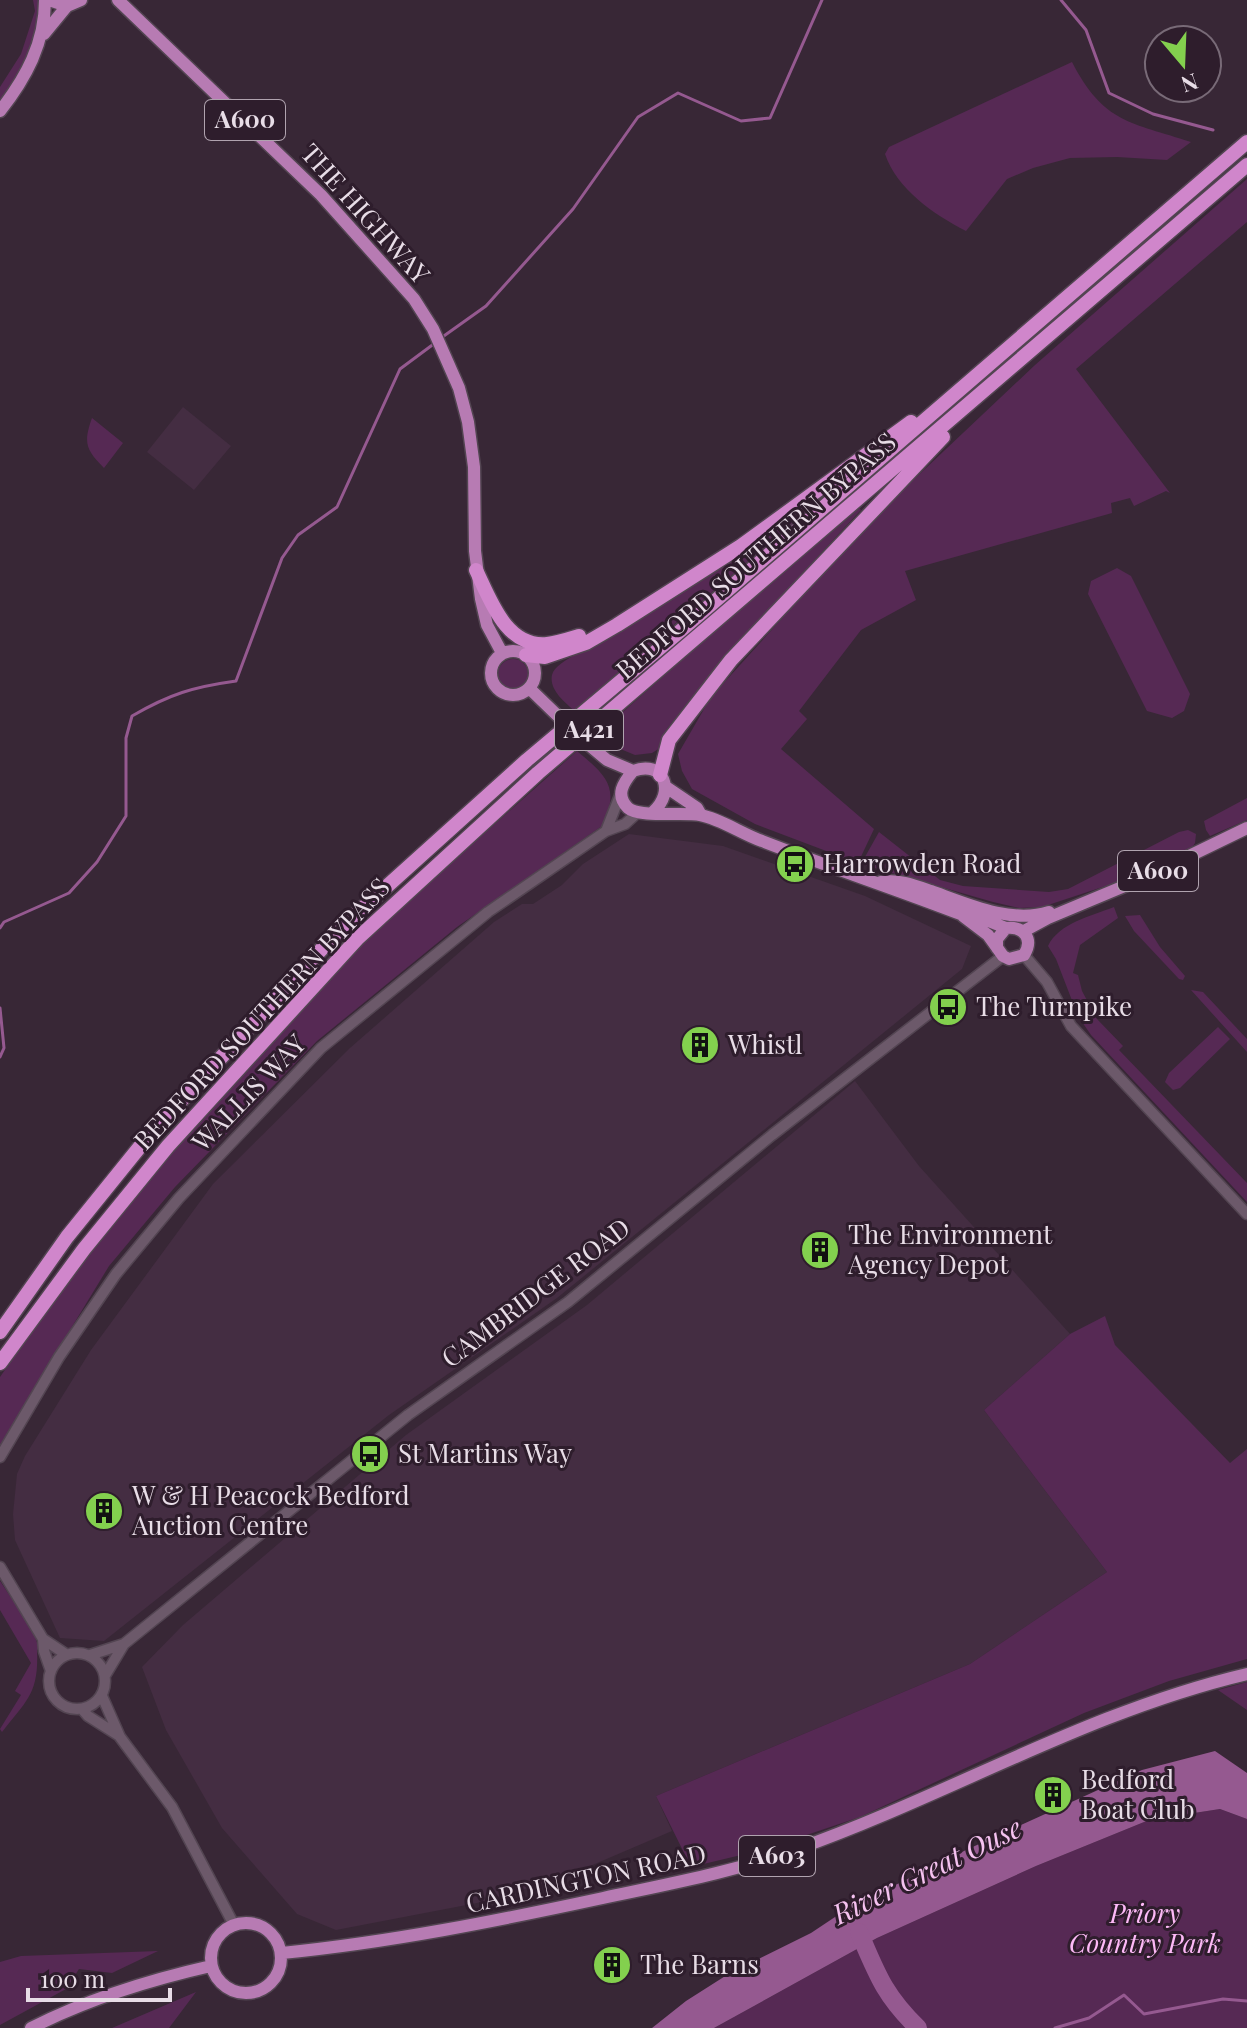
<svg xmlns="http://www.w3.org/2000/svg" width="1247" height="2028" font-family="'Playfair Display',serif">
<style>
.built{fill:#442d42}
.green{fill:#562954}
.water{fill:#955990}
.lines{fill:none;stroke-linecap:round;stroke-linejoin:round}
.stream{stroke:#955990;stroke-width:3}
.river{stroke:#955990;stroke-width:18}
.tertiary-casing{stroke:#534552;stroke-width:13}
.primary-casing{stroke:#534552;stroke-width:15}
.trunk-casing{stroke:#534552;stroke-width:17}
.tertiary{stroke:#6c596a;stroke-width:10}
.primary{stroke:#b77bb3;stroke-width:12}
.trunk{stroke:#d086cb;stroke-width:14}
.primary-bridge-casing{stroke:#534552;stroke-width:15;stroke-linecap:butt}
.primary-bridge{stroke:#b77bb3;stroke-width:12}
.labels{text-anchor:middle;stroke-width:6;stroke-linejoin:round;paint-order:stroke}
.shield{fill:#2e1d2c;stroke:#b0a3af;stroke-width:2}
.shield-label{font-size:24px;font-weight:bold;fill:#e8dde7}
.street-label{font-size:26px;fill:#e8dde7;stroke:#2e1d2c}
.poi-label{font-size:26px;fill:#e8dde7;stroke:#2e1d2c;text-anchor:start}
.park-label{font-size:26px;font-style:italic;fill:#fdb9f7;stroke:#2e1d2c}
.water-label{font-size:28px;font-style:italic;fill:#f5c2f0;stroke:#2e1d2c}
</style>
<rect width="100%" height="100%" fill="#382736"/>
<path class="built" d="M183 407 231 446 194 490 147 452Z
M629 834 723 846 865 896 971 946 962 969 557 1298 389 1415 104 1641 60 1638 15 1540 13 1514 17 1474 25 1456 91 1350 213 1184 350 1048 494 922 522 904H533L562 885 583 864Z
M855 1081 919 1166 1070 1334 984 1410 1107 1572 970 1664 656 1796 672 1831 562 1878 477 1903 336 1930 297 1914 222 1828 166 1730 142 1667 183 1625 406 1435 587 1305Z"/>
<path class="green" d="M33 0H39C40 39 19 74 0 106V87L21 54 35 11Z
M1072 62C1104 124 1131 122 1191 142L1167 160 1117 157 1070 158 1033 168 1007 179 966 231C933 214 897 189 885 154L889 147Z
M1247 179V222L1076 369 1170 493 1166 491 1134 506 1130 498 1111 503 1112 513 905 571 916 600 861 630 799 711 807 719 781 749 874 829 858 863 755 824 692 789 682 771 678 754 711 697 872 519 1035 365Z
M92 418 123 443 104 468C86 450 83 443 92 418Z
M825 490 828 493 574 710C564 702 549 689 552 675 556 659 599 645 613 636 686 591 755 540 825 490Z
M857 506 861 510 720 662 666 730 660 748 652 753 635 755 618 748 599 733Z
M1117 568 1131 576 1190 694 1184 711 1172 718 1147 711 1088 594 1091 581Z
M498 674a15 15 0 1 1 30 0a15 15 0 1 1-30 0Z
M577 751C606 775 621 788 602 826L457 927 317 1041 175 1187 109 1266 0 1445V1377L88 1251 171 1148 362 942Z
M1247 798V820L1210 836 1206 830 1204 821Z
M1188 830 1196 834 1195 843 1191 849 1133 877 1042 907 1019 908 993 902 861 864 879 832 940 880 963 886 1049 892 1068 889 1179 832Z
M1114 907 1118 918 1080 945 1073 973 1078 975 1082 991 1097 1019 1123 1046 1119 1050 1247 1183V1202L1091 1035 1078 1016 1056 959 1048 946C1059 923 1091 916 1114 907Z
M1140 915 1160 947 1185 976 1183 980 1179 979 1134 931 1125 916Z
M1191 990 1203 992 1247 1039V1052Z
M1218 1027 1230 1039 1180 1088 1173 1090 1165 1082 1169 1073Z
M1105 1316 1115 1345 1230 1463 1247 1449V1659L1169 1681 1084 1713 860 1817 762 1850 691 1867 656 1796 970 1664 1107 1572 984 1410 1070 1334Z
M0 1581 32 1629 39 1648 37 1650C39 1693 27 1700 2 1732L0 1729 21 1695 15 1691 31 1663 0 1610Z
M1247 1682V1710L1218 1690Z
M1220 1809 1247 1819V2028H714L877 1938 1036 1866 1149 1820Z
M158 1951 112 1973 79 1969 66 1989 0 2025V1962L21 1956Z
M196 1992 169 2028H112Z"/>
<path class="water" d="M1215 1751 1247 1773V1819L1220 1809 1149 1820 1036 1866 877 1938 714 2028H652L686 2001 730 1973 811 1933 847 1909 966 1850 1142 1770Z"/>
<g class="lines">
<path class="stream" d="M1061 0 1086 30 1109 93 1153 114 1213 130
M441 338 486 306 573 209 638 117 678 93 741 121 770 118 822 0
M0 928 4 922 69 893 97 862 126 816V738L132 716C170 694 193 687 236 681L282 558 298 535 337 507 400 369 435 343
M0 1008 4 1048 0 1057
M1055 2028 1089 2018 1124 1995 1144 2014 1223 1999 1247 2001"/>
<path class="river" d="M859 1932C877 1974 884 1995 918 2028"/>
<defs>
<path id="tertiary" d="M606 831 621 793
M1024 955 1047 982 1071 1026 1247 1214
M0 1457 59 1357 116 1274 179 1198 321 1048 488 912 606 831 625 824 637 813
M0 1567 43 1639 67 1655
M43 1639 44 1651 51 1671
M49 1681a28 28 0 1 1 56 0a28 28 0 1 1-56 0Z
M90 1655 124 1644
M106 1674 124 1644 408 1415 568 1302 772 1135 1003 956
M102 1696 120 1737 172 1807 234 1925
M82 1709 88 1716 118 1735"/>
<path id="primary" d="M49 0 67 6 81 0
M118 0 321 195 414 299 433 329 459 388 468 422 474 467 475 551 481 599 487 625 502 653
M44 34 67 6
M0 111C26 78 45 43 45 0
M491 673a22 22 0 1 1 44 0a22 22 0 1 1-44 0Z
M529 688 560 718
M589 745 607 760 633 771
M666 787 697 808 701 815
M653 812C676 792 664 759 633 771 623 783 615 795 628 808 639 818 684 812 700 815 721 819 742 834 762 841 829 867 896 889 963 915L981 918 1006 928
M881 882C899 879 914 885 931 891 967 904 1011 924 1049 912
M963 916 988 935 1003 956 1009 959 1024 955C1034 939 1024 926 1006 928L997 939V948
M1024 931 1048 918 1146 877 1247 828
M211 1958a35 35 0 1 1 70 0a35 35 0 1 1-70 0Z
M282 1953C392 1942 496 1921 603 1898 668 1884 734 1872 797 1849 949 1795 1089 1711 1247 1674
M31 2028C88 1999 149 1980 211 1966"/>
<path id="trunk" d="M476 570C490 599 506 648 547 644 558 643 569 639 579 636
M526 655 545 657 586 643 617 625 741 546 911 422
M660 775 669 740 731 660 943 437
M0 1332 67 1237 151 1133 344 925 527 760 685 627 1247 142
M0 1363 84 1249 168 1146 358 938 538 773 1247 165"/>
</defs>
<use href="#tertiary" class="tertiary-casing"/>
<use href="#primary" class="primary-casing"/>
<use href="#trunk" class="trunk-casing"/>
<use href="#tertiary" class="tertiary"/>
<use href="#primary" class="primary"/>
<use href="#trunk" class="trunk"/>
<defs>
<path id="primary-bridge" d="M560 718 589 745"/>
</defs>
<use href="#primary-bridge" class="primary-bridge-casing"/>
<use href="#primary-bridge" class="primary-bridge"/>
</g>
<defs>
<symbol id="bus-disc" viewBox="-11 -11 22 22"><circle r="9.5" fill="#83d04e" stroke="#2e1d2c"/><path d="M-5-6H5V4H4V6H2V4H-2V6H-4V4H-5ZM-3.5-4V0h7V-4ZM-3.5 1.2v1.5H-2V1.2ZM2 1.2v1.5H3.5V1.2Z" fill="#111"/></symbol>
<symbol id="building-disc" viewBox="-11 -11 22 22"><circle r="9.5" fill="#83d04e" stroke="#2e1d2c"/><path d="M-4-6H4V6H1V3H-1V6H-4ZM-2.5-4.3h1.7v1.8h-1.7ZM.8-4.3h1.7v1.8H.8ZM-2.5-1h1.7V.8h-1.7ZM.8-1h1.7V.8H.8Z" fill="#111"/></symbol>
</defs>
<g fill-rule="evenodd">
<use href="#bus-disc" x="773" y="842" width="44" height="44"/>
<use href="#bus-disc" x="926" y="985" width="44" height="44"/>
<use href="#building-disc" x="678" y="1023" width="44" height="44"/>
<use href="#building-disc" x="798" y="1228" width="44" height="44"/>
<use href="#bus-disc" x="348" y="1432" width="44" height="44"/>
<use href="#building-disc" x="82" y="1489" width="44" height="44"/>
<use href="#building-disc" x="1031" y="1773" width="44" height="44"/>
<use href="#building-disc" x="590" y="1943" width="44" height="44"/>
</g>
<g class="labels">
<g class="shield">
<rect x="205" y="100" width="80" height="40" rx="6"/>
<rect x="555" y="710" width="68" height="40" rx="6"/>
<rect x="1118" y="851" width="80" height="40" rx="6"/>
<rect x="739" y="1836" width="76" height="40" rx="6"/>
</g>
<g class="shield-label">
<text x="245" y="128">A600</text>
<text x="589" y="738">A421</text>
<text x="1158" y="879">A600</text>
<text x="777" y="1864">A603</text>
</g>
<g class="street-label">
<text transform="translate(365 214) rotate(48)" y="9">THE HIGHWAY</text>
<text transform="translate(756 556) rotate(-41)" y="9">BEDFORD SOUTHERN BYPASS</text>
<text transform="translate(262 1014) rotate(-47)" y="9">BEDFORD SOUTHERN BYPASS</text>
<text transform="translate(249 1093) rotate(-46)" y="9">WALLIS WAY</text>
<text transform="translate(536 1293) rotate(-37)" y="9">CAMBRIDGE ROAD</text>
<text transform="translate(586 1879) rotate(-12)" y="9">CARDINGTON ROAD</text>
</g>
<g class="poi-label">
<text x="823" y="873">Harrowden Road</text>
<text x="976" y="1016">The Turnpike</text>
<text x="728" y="1054">Whistl</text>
<text x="848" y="1244">The Environment<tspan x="848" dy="30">Agency Depot</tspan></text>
<text x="398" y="1463">St Martins Way</text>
<text x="132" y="1505">W &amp; H Peacock Bedford<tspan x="132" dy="30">Auction Centre</tspan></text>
<text x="1081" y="1789">Bedford<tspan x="1081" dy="30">Boat Club</tspan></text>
<text x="640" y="1974">The Barns</text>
</g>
<g class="park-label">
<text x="1145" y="1923">Priory<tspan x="1145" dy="30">Country Park</tspan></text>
</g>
<g class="water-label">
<text transform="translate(927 1871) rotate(-26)" y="10">River Great Ouse</text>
</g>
</g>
<g transform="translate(1183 64) rotate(161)"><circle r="38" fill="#2e1d2c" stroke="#786a77" stroke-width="2"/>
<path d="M0-6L14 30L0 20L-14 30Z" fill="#83d04e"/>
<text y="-12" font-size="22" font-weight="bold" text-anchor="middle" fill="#e8dde7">N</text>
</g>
<path d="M28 1988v12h142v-12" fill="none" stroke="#e8dde7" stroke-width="4"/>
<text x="40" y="1988" font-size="24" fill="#e8dde7" stroke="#2e1d2c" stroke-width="6" paint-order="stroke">100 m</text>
</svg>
